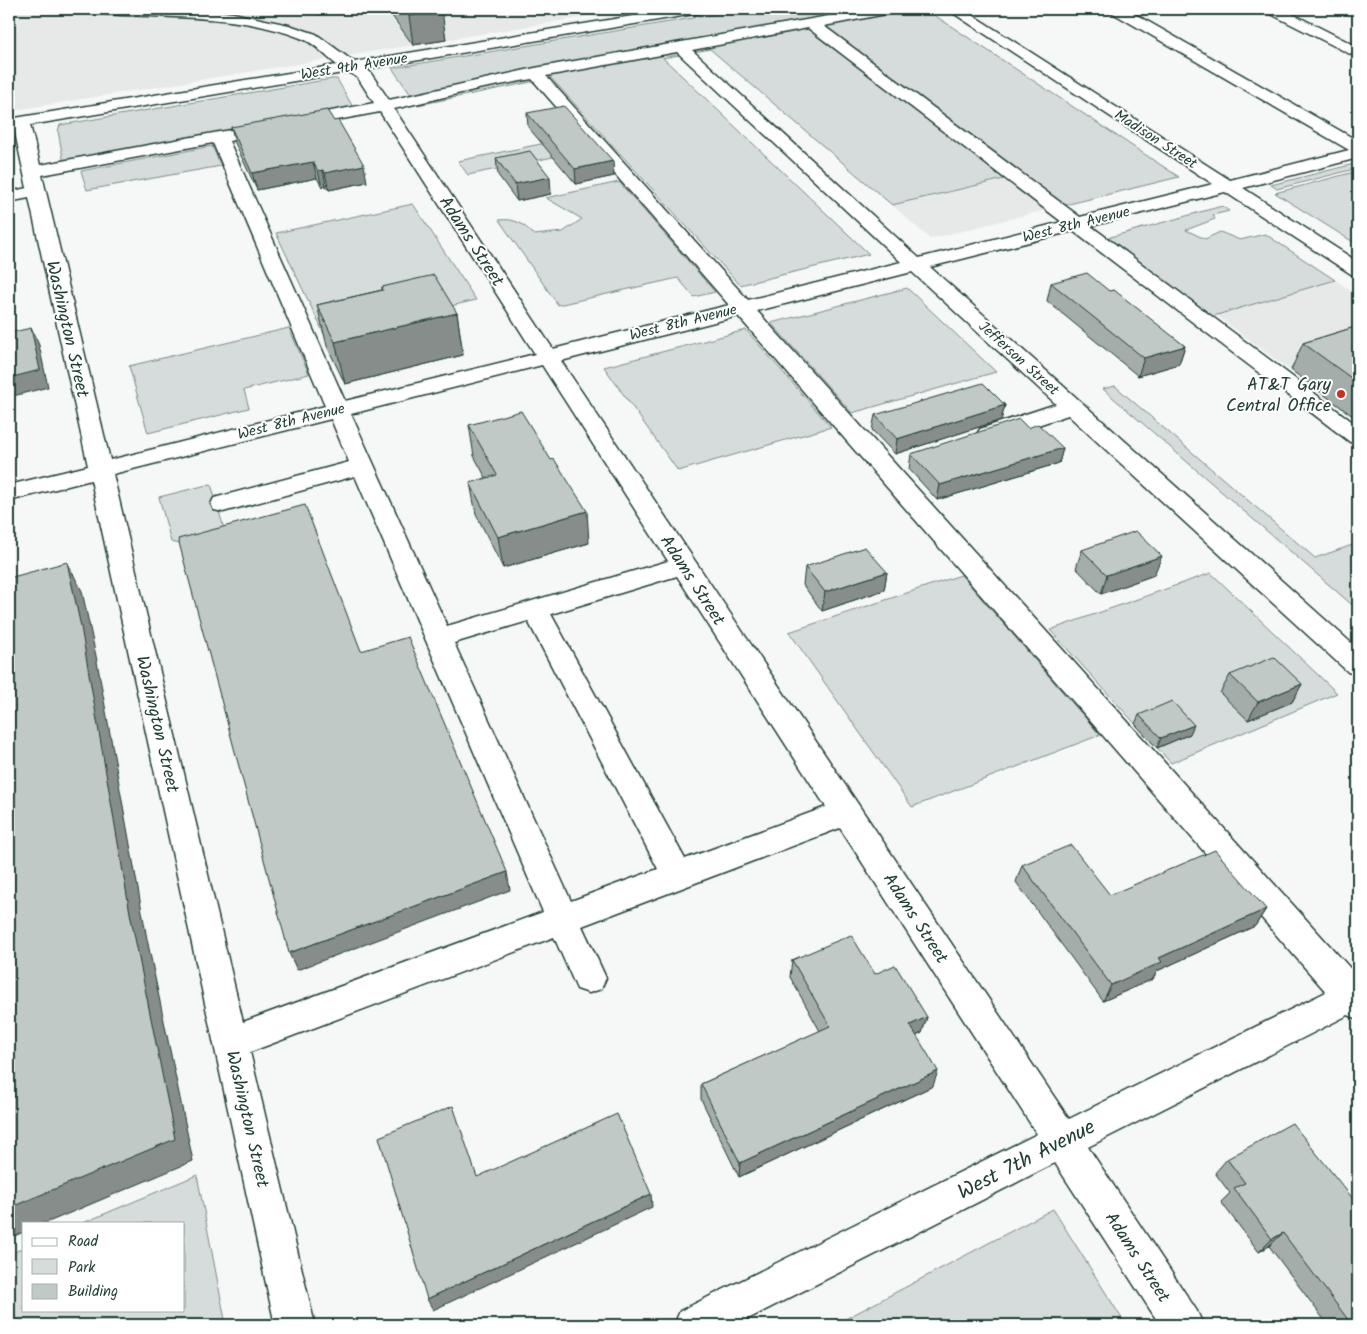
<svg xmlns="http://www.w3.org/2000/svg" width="1367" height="1334" font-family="Kalam,sans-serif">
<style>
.built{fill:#e6e9e8}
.green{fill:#d6dcdb;stroke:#7a8c88}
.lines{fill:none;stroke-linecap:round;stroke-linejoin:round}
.minor-casing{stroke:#1f3d34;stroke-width:3}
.minor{fill:#fff;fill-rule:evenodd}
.wall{fill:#a5adaa;stroke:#1f3d34}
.shaded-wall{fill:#868d8b;stroke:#1f3d34}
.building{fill:#c0c9c6;stroke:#1f3d34}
.poi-dot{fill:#c8321e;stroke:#fff;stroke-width:2}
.labels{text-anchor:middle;stroke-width:4;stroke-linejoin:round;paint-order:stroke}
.far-street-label{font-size:15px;fill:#1f3d34;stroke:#fff}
.street-label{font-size:18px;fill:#1f3d34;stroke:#fff}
.poi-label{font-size:18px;fill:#1f3d34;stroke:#fff;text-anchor:end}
.near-street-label{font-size:21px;fill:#1f3d34;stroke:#fff}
</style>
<rect width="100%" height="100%" fill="#f6f7f7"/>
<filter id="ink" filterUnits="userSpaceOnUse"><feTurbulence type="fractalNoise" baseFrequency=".02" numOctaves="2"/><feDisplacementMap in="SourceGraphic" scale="10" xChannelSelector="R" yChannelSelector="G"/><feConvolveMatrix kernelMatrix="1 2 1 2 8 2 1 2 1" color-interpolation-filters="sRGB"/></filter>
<g filter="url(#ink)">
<path class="built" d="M9 9H633L9 111Z
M1004 179 1045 210 930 239 892 205Z
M1335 280 1358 295V421L1216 315Z"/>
<path class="green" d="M763 9H925L1179 177 1065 205 826 28 810 30 1004 179 892 205 710 49 663 58 869 254 740 285 551 78 418 105 392 68 735 11 737 13Z
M331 79H337L354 109 64 163 58 131 60 125Z
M580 136 591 149 468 175 458 161Z
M212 146 221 166 87 190 81 171Z
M1358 163V168L1277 189 1271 185Z
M1358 171V245L1275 193Z
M619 182 715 292 694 297 678 278 558 305 499 220C515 218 524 224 534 235L563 232 582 219 546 198Z
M413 204 476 300 325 336 276 233Z
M1222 206 1229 211 1213 215 1215 219 1186 230 1205 239 1220 232 1240 240 1265 234 1335 280 1210 317 1107 238Z
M907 288 996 372 852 413 771 323Z
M289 328 309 374 244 390 249 408 148 433 129 366Z
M746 330 831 427 678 471 604 367Z
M1115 386 1315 558 1358 543V610L1103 389Z
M211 484 225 532 180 544 171 542 159 497Z
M1211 573 1337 693 1171 763 1050 630Z
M961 575 1100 735 912 807 789 632Z
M197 1175 226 1325H9V1254L24 1248V1310H184V1223H83Z
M1053 1209 1126 1325H834Z"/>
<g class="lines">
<defs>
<path id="minor" d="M83 9 205 10 233 13 289 25 316 34 354 62 675 9H707L705 12 700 13 366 69 370 72 389 100 535 68 868 9H898L896 12 891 13 824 26 1080 217 1213 184 947 9H963L1230 180 1349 150 1111 12 1109 9H1126L1358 141V158L1243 188 1358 262V276L1351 274 1225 192 1091 226 1358 426V444L1350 442 1073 231 930 267 1358 649V675L1348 672 1068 415 996 439 988 441 980 439 977 434 980 429 1056 404 912 272 757 311 1358 977V1019L1348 1015 1088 1147 1197 1311 1203 1325H1160L1055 1163 736 1325H674L680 1311 1037 1134 840 828 582 926 606 978 601 989 589 993 577 989 554 937 250 1052 315 1325H275L91 480 9 501V485L88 466 29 198 9 202V192L27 188 14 128 9 129V119L337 65C326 57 316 44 303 39 237 12 160 19 90 13L85 12ZM808 28 1062 222 919 258 692 50ZM677 52 901 262 748 300 546 76ZM349 72 358 78 374 103 294 118 288 119 286 123 288 127 294 128 380 112 535 354 345 401 229 141 243 138 245 134 243 130 237 129 219 132 40 165 30 125ZM532 79 729 305 553 349 394 109 478 89ZM213 143 325 406 110 460 42 175ZM738 316 1326 992 1069 1119 561 361ZM542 365 668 561 447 626 351 414ZM331 419 349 462 214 498 211 504 214 510 223 512 355 476 543 912 243 1022 113 474ZM677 576 826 807 685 859 551 614ZM528 621 658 869 571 901 454 643Z
M1265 9H1283L1358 47V58L1267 12Z"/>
</defs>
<use href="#minor" class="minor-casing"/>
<use href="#minor" class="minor"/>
</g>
<path class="wall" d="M387 9H441L446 40 413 45Z
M527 113 614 176 576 184 528 127Z
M231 127 367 182 329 190 326 186 322 187 317 178 257 190 235 143Z
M496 158 551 194 517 201 498 175Z
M1051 283 1109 291 1185 346 1179 364 1138 376 1047 301Z
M382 287 457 313 463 355 345 384 327 346 317 305 382 290Z
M1358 326V420L1291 370 1303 343Z
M1005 405 1001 420 895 454 872 430 875 415Z
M469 425 589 543 503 568 476 514 470 483 486 478 474 456Z
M1028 428 1063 448 1059 463 937 500 909 469 911 454Z
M1082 550 1154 575 1101 594 1076 568Z
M805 567 887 572 884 590 822 611 803 585Z
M1230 675 1302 684 1292 702 1248 720 1220 693Z
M1139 715 1190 734 1157 748 1135 724Z
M1022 865 1110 895 1266 909 1255 926 1157 971 1153 979 1103 1001 1016 882Z
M792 960 875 974 927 1017 922 1033 916 1036 933 1086 739 1177 701 1099V1084L820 1031 790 977Z
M1227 1159 1358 1325H1328L1269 1246 1259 1252 1221 1202 1230 1193 1215 1173Z"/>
<path class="shaded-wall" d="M316 9H357L317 15Z
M365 9H385L365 12Z
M442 11 446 40 413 45 409 16Z
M613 161 614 176 576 184 575 169Z
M313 162 317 178 257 190 252 173Z
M364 165 367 182 329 190 325 173Z
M323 170 326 186 322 187 318 171Z
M550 177 551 194 517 201 515 184Z
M457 313 463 355 345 384 335 342Z
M31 328 39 345 48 387 9 397V378Z
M1185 346 1179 364 1138 376 1144 358Z
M1005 405 1001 420 895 454 897 439Z
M1063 448 1059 463 937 500 940 485Z
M587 511 589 543 503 568 498 537Z
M1162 556 1154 575 1101 594 1107 575Z
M67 562 82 591 96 656 147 939 193 1161 46 1223H24V1232L9 1238V1208Z
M887 572 884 590 822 611 825 592Z
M1302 684 1292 702 1248 720 1258 702Z
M1194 725 1190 734 1157 748 1161 738Z
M507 872 510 890 297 970 289 953Z
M1266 909 1255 926 1157 971 1153 979 1103 1001 1111 985 1159 958Z
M927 1017 922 1033 905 1041 910 1025Z
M938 1071 933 1086 739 1177 740 1163Z
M651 1194 652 1207 433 1310 427 1299Z
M1283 1233 1269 1246 1259 1252 1272 1239Z"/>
<path class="building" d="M403 9H441L442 11 409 16Z
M564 106 613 161 575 169 527 113Z
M327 110 334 121 338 120 364 165 325 173 323 170 318 171 313 162 252 173 231 127Z
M530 151 550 177 515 184 496 158Z
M1087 273 1109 291 1114 290 1185 346 1144 358 1051 283Z
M434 275 457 313 335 342 317 305 383 290 382 287Z
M1358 326V383L1303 343Z
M31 328 40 370 9 378V333Z
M983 383 1005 405 897 439 875 415Z
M521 411 551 460 554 459 587 511 498 537 470 483 497 475 469 425Z
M1019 419 1028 428 1038 424 1063 448 940 485 911 454Z
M305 505 361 651 408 637 507 872 289 953 178 539Z
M1136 531 1162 556 1107 575 1082 550Z
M865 547 887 572 825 592 805 567Z
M67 562 81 627 130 913 175 1139 9 1208V578Z
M1274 657 1302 684 1258 702 1230 675Z
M1172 701 1194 725 1161 738 1139 715Z
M1071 845 1110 895 1215 850 1266 909 1159 958 1162 962 1111 985 1022 865Z
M851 935 875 974 895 965 927 1017 910 1025 938 1071 740 1163 701 1084 830 1026 792 960Z
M453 1106 477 1177 617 1114 651 1194 427 1299 379 1137Z
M1292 1123 1358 1205V1325H1352L1283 1233 1272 1239 1234 1188 1245 1183 1227 1159Z"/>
</g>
<circle class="poi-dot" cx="1341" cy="394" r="5"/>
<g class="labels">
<g class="far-street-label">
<text transform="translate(354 66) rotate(-9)" y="5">West 9th Avenue</text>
<text transform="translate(1156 139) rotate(33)" y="5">Madison Street</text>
<text transform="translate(1076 224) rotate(-14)" y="5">West 8th Avenue</text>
<text transform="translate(683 322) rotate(-14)" y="5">West 8th Avenue</text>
<text transform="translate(1019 358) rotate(42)" y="5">Jefferson Street</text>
<text transform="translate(291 421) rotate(-14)" y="5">West 8th Avenue</text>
</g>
<g class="street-label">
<text transform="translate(472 241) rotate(57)" y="6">Adams Street</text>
<text transform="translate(68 329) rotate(77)" y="6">Washington Street</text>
<text transform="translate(693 580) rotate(57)" y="6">Adams Street</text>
<text transform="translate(158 724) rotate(77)" y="6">Washington Street</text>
<text transform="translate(916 918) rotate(57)" y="6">Adams Street</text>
<text transform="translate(248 1119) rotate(77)" y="6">Washington Street</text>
<text transform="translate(1138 1257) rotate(57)" y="6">Adams Street</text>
</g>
<g class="poi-label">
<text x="1331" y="390">AT&amp;T Gary<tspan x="1331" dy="21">Central Office</tspan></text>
</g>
<g class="near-street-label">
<text transform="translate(1026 1159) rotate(-27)" y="7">West 7th Avenue</text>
</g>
</g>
<rect width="1367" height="1334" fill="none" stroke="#fff" stroke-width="30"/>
<rect x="15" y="15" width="1337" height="1304" fill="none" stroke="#1f3d34" stroke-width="2" filter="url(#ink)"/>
<rect x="22" y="1222" width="162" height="90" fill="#ffffff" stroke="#a5b1ae"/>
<rect x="32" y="1238" width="25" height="8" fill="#ffffff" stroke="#a5b1ae"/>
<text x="68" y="1246" font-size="15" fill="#1f3d34">Road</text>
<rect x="32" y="1259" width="25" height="15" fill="#d6dcdb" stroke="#a5b1ae"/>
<text x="68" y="1272" font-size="15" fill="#1f3d34">Park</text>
<rect x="32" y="1284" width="25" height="15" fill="#c0c9c6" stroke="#a5b1ae"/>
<text x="68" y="1296" font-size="15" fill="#1f3d34">Building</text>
</svg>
